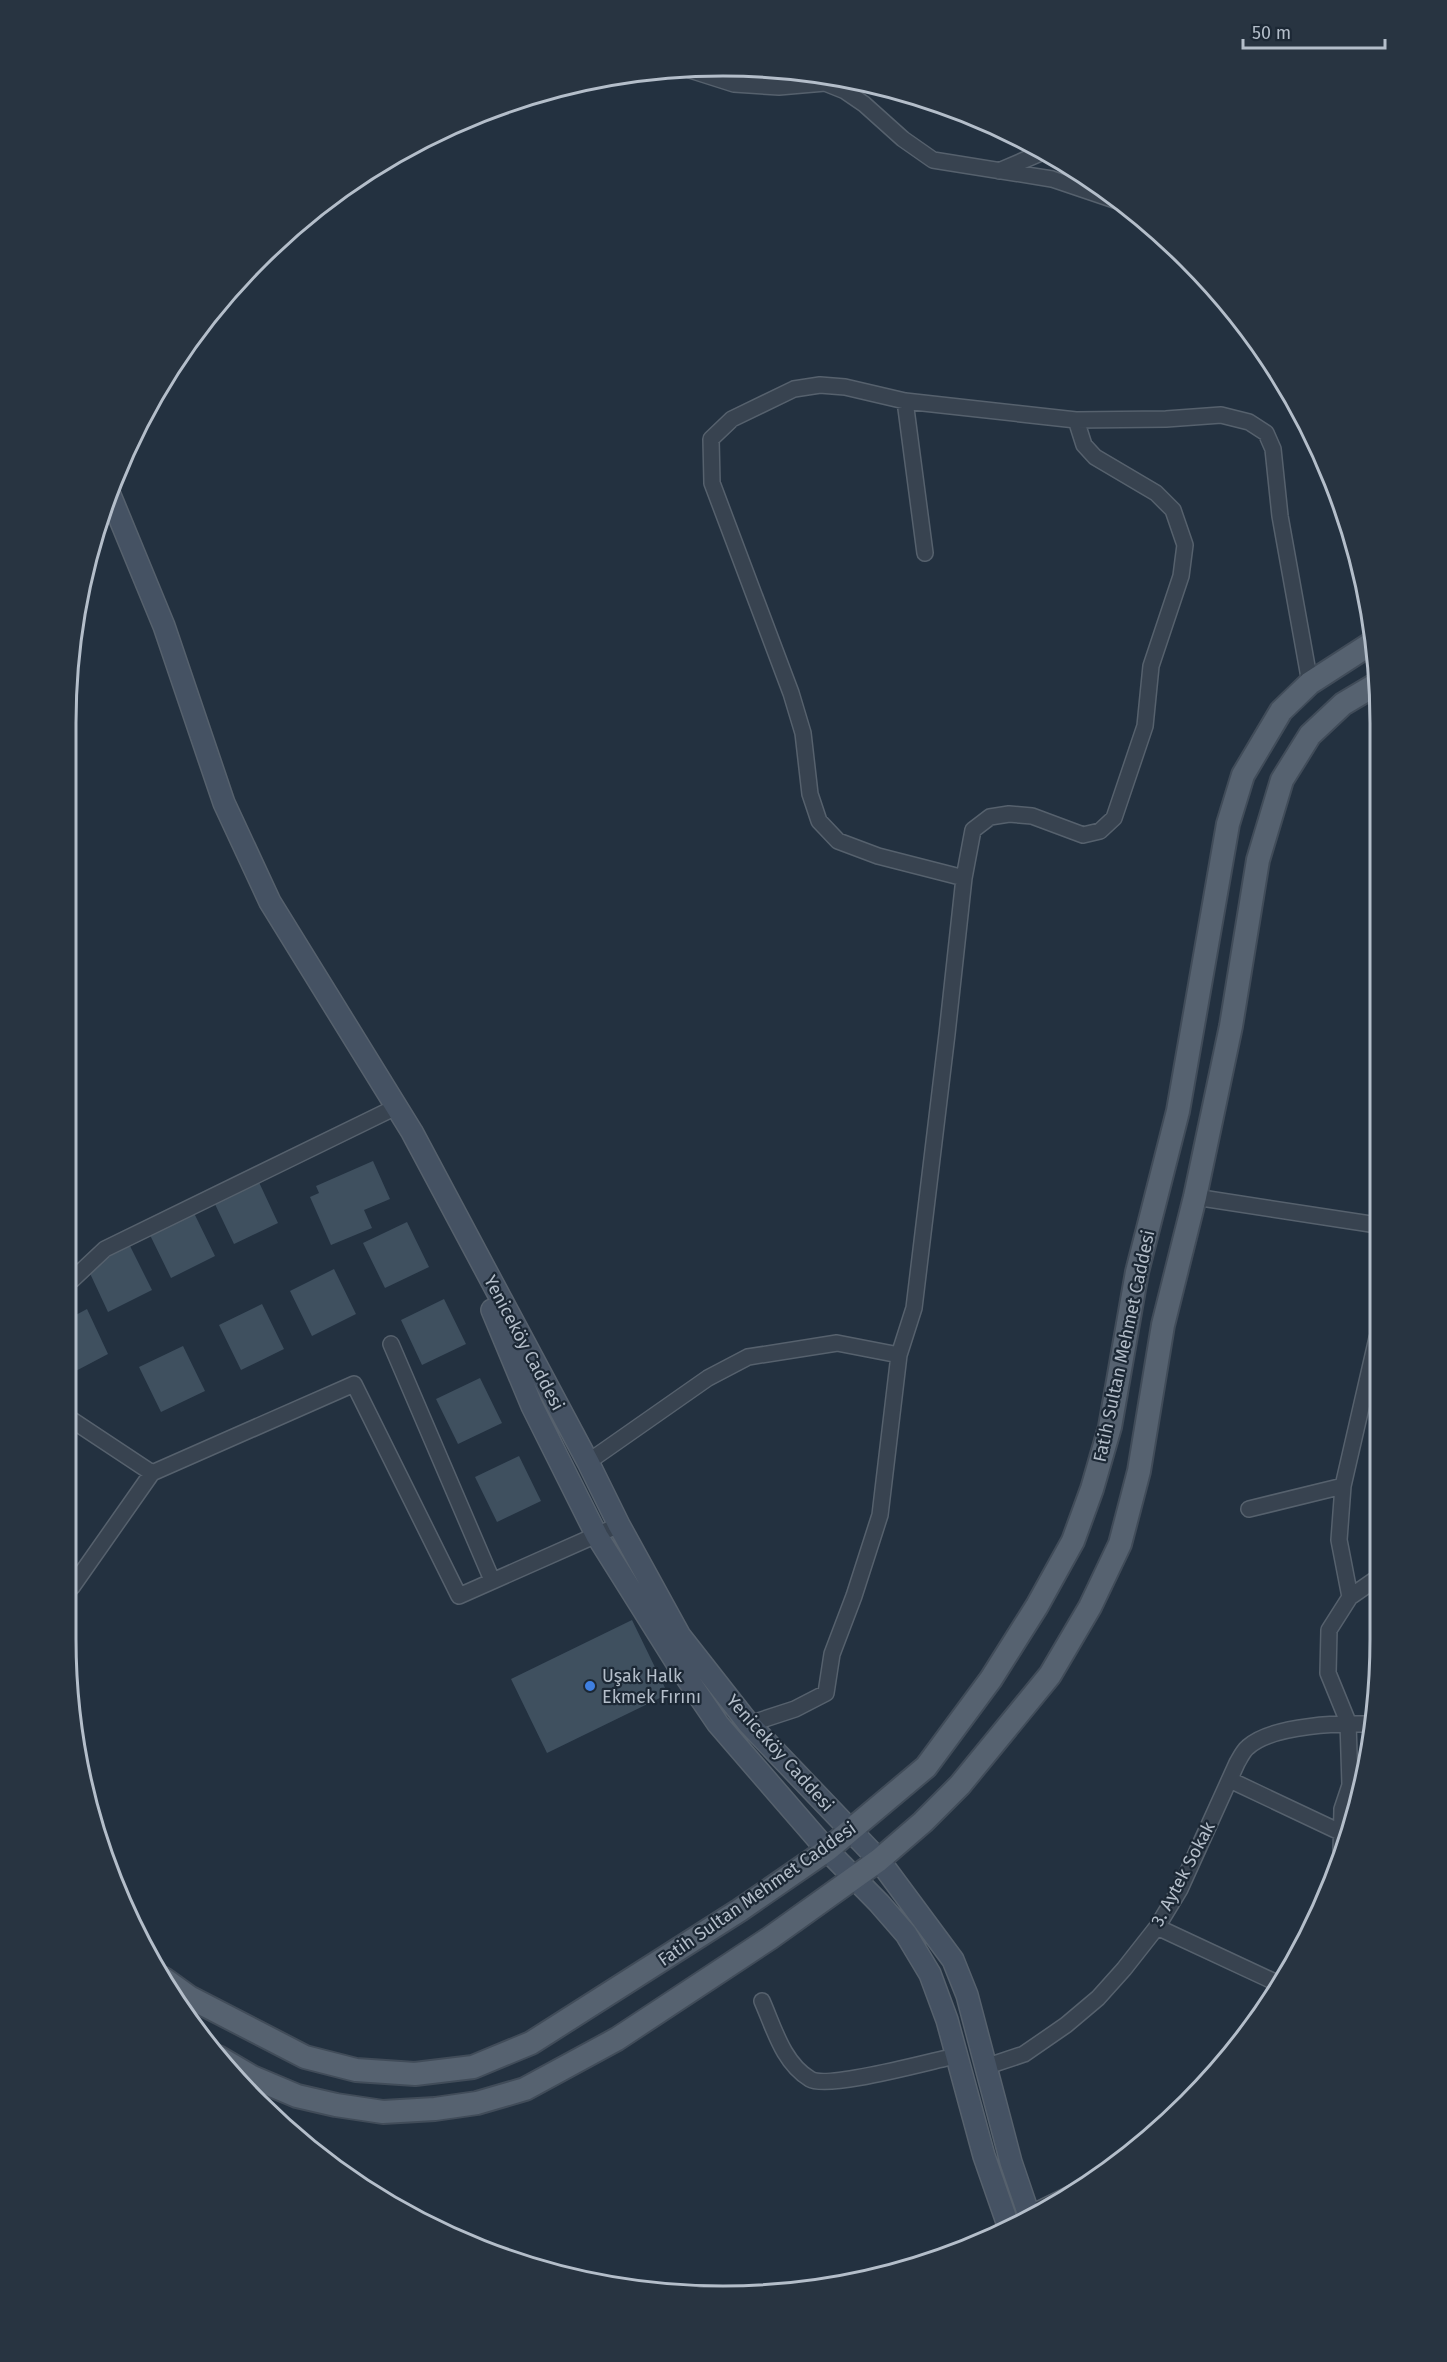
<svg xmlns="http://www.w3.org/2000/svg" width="1447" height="2362" font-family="'Fira Sans',sans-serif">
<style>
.building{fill:#3f505f}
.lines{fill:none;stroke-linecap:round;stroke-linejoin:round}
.street-casing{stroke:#56616d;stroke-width:18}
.secondary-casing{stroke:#56616d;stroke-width:24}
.primary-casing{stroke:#414c59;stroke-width:26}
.street{stroke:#384350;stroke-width:15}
.secondary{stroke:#455263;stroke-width:21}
.primary{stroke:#566270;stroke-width:22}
.shop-dot{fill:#3f7fe0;stroke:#1c2835;stroke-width:2}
.labels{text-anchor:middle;stroke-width:4.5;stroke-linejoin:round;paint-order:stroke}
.street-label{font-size:18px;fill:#b4beca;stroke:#1c2835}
.poi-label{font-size:18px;fill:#b4beca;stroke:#1c2835;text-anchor:start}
.rim{fill:none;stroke:#b4beca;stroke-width:3}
</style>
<rect width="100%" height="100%" fill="#233140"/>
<path class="building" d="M373 1161 390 1199 364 1210 372 1228 331 1245 310 1197 319 1193 316 1186Z
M257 1178 278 1223 234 1244 213 1200Z
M193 1211 215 1256 171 1278 149 1233Z
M407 1222 429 1267 385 1288 363 1243Z
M130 1246 152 1290 108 1312 87 1267Z
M334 1269 356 1314 312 1336 290 1291Z
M444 1299 466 1344 422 1365 401 1320Z
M262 1304 284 1349 241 1370 219 1325Z
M87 1309 108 1354 72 1373V1317Z
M183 1346 205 1391 161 1412 139 1367Z
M480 1378 502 1423 458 1444 436 1399Z
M519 1456 541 1501 497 1522 475 1477Z
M632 1620 668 1694 547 1753 511 1679Z"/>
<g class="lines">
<defs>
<path id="street" d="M690 70 734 84 779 87 825 83 845 91 864 104 903 139 933 160 1052 179 1126 204
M999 171 1043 152
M905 401 925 553
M964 878 878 856 838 841 819 821 810 794 803 733 791 693 712 483 711 439 732 419 794 389 820 385 845 387 905 401 1076 420 1166 419 1221 415 1249 422 1266 433 1273 449 1280 516 1310 683
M1195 1197 1377 1225
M72 1280 105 1249 396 1107
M391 1344 492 1580
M72 1420 152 1473
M588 1462 708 1378 748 1357 837 1343 899 1355
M1249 1509 1343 1486
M72 1587 152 1473 354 1384 459 1596 619 1525
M1350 1597 1376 1579
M749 1724 795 1709 826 1693 832 1654 854 1596 880 1515 899 1355 914 1308 947 1034 964 878 973 830 990 817 1009 814 1032 816 1083 835 1100 831 1114 818 1145 726 1151 666 1181 576 1185 545 1173 510 1156 493 1095 457 1084 445 1076 420
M1230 1780 1342 1833
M1341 1852 1342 1809 1350 1785 1348 1722 1328 1673 1329 1630 1350 1597 1339 1540 1343 1486 1377 1338
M1157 1927 1277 1983
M762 2001C774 2028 783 2063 810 2079 828 2090 930 2061 956 2056
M985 2067 1024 2054 1066 2025 1098 1998 1124 1969 1157 1927 1180 1889 1237 1763C1240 1758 1243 1751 1248 1747 1272 1725 1344 1722 1375 1725
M1029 2214 1090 2184"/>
<path id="secondary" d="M110 495 164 626 224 803 270 902 412 1132 588 1462 619 1525 680 1636 749 1724 879 1860 953 1960 967 1995 1011 2162 1029 2215
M492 1310 532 1406 597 1536 676 1662 718 1724 827 1850 879 1903 906 1934 930 1974 947 2020 984 2156 1008 2225"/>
<path id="primary" d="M164 1979 189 1997 305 2057 356 2070 415 2074 473 2067 531 2043 740 1910 827 1850 926 1767 991 1679 1037 1606 1073 1541 1092 1489 1110 1427 1137 1272 1178 1111 1228 824 1243 775 1281 711 1310 683 1372 643
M218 2057 252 2077 297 2096 336 2105 383 2112 435 2109 477 2103 525 2089 617 2039 770 1938 879 1860 923 1822 960 1785 1050 1675 1090 1607 1120 1544 1139 1471 1163 1325 1195 1197 1231 1026 1258 860 1282 780 1310 735 1343 704 1380 682"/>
</defs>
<use href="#street" class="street-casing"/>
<use href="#secondary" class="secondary-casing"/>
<use href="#primary" class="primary-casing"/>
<use href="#street" class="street"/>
<use href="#secondary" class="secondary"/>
<use href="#primary" class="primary"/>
</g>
<circle class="shop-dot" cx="590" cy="1686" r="6"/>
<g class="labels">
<g class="street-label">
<text transform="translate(524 1343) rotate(62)" y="6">Yeniceköy Caddesi</text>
<text transform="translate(1124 1346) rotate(-78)" y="6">Fatih Sultan Mehmet Caddesi</text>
<text transform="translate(780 1753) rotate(48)" y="6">Yeniceköy Caddesi</text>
<text transform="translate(1183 1874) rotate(-62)" y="6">3. Aytek Sokak</text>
<text transform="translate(757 1894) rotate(-35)" y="6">Fatih Sultan Mehmet Caddesi</text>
</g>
<g class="poi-label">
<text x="602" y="1682">Uşak Halk<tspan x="602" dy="21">Ekmek Fırını</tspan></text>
</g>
</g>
<path d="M0 0H1447V2362H0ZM723 76H723A647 647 0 0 1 1370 723V1639A647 647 0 0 1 723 2286H723A647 647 0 0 1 76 1639V723A647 647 0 0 1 723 76Z" fill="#283441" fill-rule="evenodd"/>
<path class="rim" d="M723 76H723A647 647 0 0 1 1370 723V1639A647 647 0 0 1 723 2286H723A647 647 0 0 1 76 1639V723A647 647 0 0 1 723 76Z"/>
<path d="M1243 39v9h142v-9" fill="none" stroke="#b4beca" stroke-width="3"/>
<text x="1252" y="39" font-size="18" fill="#b4beca" stroke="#1c2835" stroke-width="4.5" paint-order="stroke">50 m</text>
</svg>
